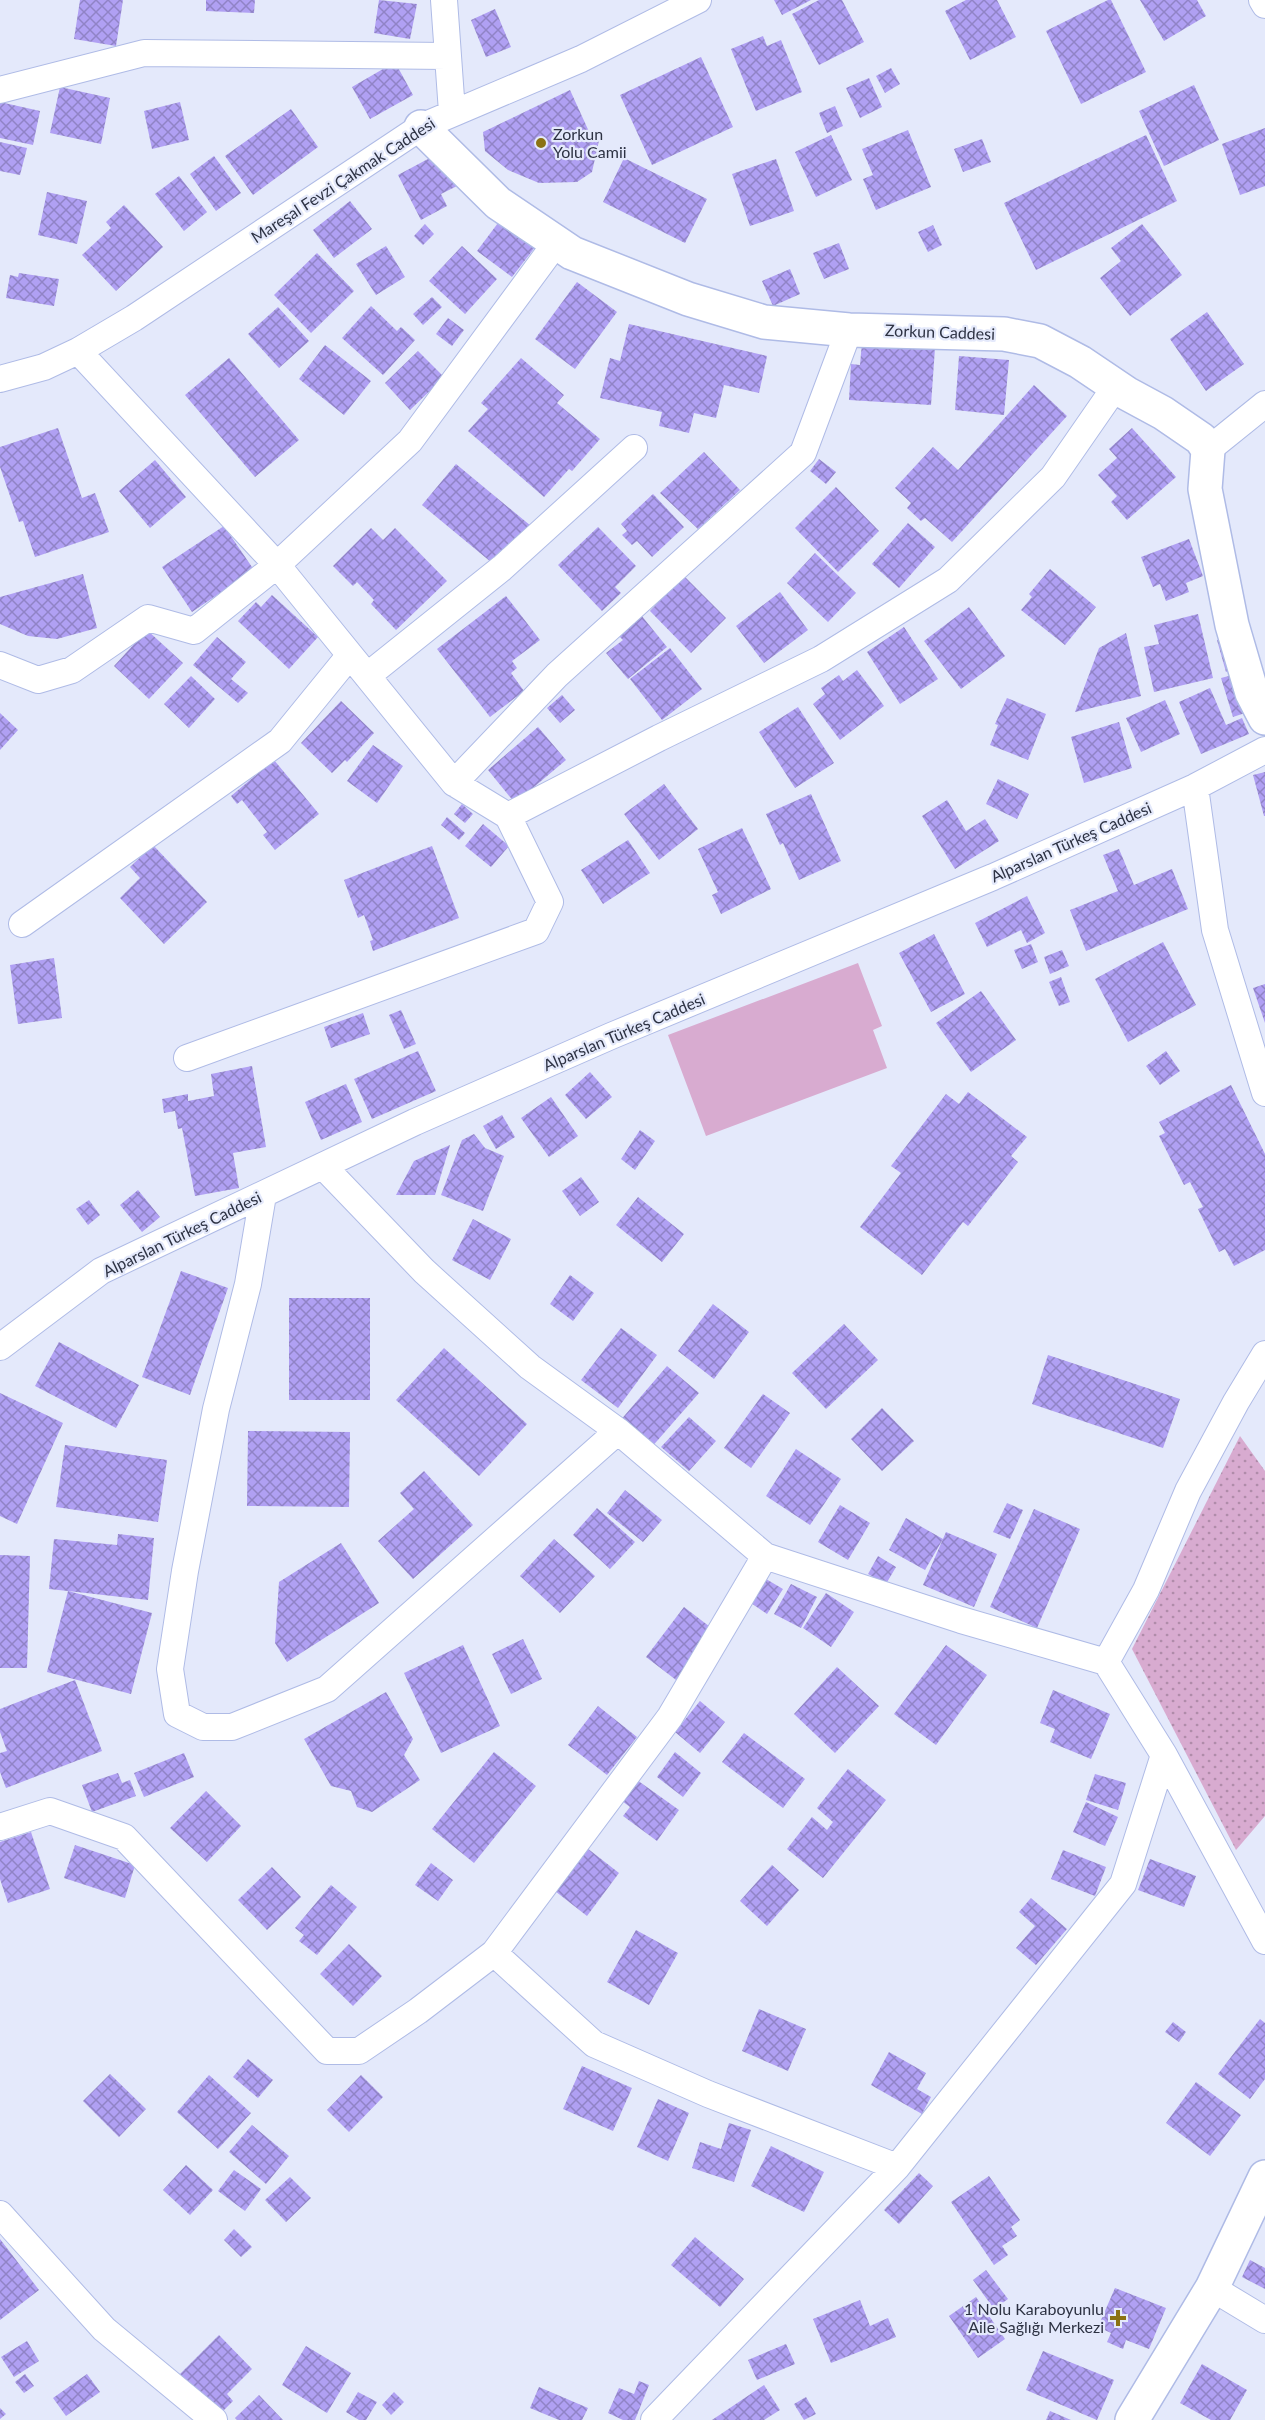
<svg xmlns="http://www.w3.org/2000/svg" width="1265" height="2420" font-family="Lato,sans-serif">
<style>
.green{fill:url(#green-dots)}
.pitch{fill:#d8abd0}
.building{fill:url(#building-cross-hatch)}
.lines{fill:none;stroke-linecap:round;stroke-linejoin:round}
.street-casing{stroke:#afbbe6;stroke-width:28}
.secondary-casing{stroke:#afbbe6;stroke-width:36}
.street{stroke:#fff;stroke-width:26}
.secondary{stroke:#fff;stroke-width:33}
.poi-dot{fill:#8b7214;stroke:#e4e9fb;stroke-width:2}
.labels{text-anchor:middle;stroke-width:4.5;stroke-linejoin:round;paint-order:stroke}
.poi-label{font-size:16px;fill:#2d3243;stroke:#e4e9fb;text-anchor:start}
.street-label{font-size:16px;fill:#2d3243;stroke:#e4e9fb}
</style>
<defs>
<pattern id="green-dots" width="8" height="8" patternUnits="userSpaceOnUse" patternTransform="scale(1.5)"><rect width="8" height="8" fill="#d8abd0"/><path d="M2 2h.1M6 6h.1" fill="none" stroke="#b08caa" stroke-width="1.8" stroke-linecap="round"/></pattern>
<pattern id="building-cross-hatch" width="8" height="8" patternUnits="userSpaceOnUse" patternTransform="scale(1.5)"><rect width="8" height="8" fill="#b0a0f3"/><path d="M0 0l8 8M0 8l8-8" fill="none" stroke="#9083c6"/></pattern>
</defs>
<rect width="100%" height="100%" fill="#e4e9fb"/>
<path class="green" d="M1240 1436 1265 1471V1816L1236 1850 1132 1649Z"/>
<path class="pitch" d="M858 963 882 1026 873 1030 887 1068 706 1136 668 1035Z"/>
<path class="building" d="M80 0H123L116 46 74 39Z
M206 0H255L254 13 206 11Z
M379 0 417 4 410 39 374 33Z
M774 0H811L782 15Z
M819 0H842L864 42 819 65 792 14Z
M966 0H997L1016 37 970 60 945 11Z
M1108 0H1111L1146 72 1081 104 1046 31Z
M1140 0H1197L1206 16 1164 41Z
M495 9 511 47 486 57 471 20Z
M763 36 767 46 781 40 802 92 756 111 731 49Z
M701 57 733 127 652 165 620 95Z
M395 62 413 95 370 119 352 87Z
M891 68 900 84 885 93 876 76Z
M869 78 882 107 860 118 846 88Z
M1194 85 1219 140 1164 166 1139 111Z
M60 87 110 98 101 144 50 133Z
M570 90 591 136H600L592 172 577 182 539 183 508 170 485 151 483 132Z
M0 102 40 111 33 145 0 138Z
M180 102 189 140 152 149 144 111Z
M835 106 843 126 827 133 819 113Z
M291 109 318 147 253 195 225 156Z
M1265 128V186L1240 195 1222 144Z
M908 130 931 187 876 210 863 179 873 175 862 149Z
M831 135 852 180 816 197 795 152Z
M1146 135 1177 201 1036 270 1004 203Z
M982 139 991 162 963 172 954 149Z
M0 142 27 148 20 175 0 171Z
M439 153 457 186 441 194 447 206 421 220 398 175Z
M214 156 241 193 216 211 190 174Z
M624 158 707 199 685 243 603 202Z
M776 159 794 211 750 226 732 174Z
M179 176 207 212 184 231 155 194Z
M47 192 87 201 77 244 38 235Z
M350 201 372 229 334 258 313 230Z
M124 205 163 247 116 291 82 255 111 228 106 222Z
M501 219 536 246 512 277 477 251Z
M425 224 434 234 423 245 414 236Z
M1142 224 1182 275 1130 316 1100 278 1121 261 1111 248Z
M933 225 942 245 928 252 918 232Z
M839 243 849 269 824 279 813 253Z
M386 246 405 277 376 295 356 264Z
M462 246 497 279 465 314 429 281Z
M317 253 354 291 311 333 274 295Z
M790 269 800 294 773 306 762 281Z
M19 273 59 279 54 306 6 298 10 275 18 277Z
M577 282 617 312 575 369 535 339Z
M432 297 442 307 423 325 413 314Z
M371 306 397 331 401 327 415 340 383 375 342 338Z
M278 307 309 341 279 368 248 334Z
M1207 312 1244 364 1206 391 1170 339Z
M448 318 464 330 452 346 436 334Z
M629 324 767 356 759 393 724 385 716 418 694 413 689 433 659 426 662 412 600 398 610 358 620 361Z
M862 342 935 348 931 405 849 400 851 364 860 365Z
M325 345 371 381 344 415 299 379Z
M418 351 448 381 435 386 410 410 385 383Z
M959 356 1009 360 1004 415 955 410Z
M229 358 299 440 255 477 185 395Z
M521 358 564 395 557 403 600 439 572 471 569 469 544 497 468 431 488 409 481 403Z
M1034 385 1067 416 952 542 925 518 921 521 907 508 911 503 895 488 933 447 958 470Z
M58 428 82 498 95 493 109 532 35 557 23 521 19 522 0 467V447Z
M1132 428 1176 477 1127 520 1111 502 1117 496 1098 475 1117 458 1109 449Z
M704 452 740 490 698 529 660 493Z
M819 459 836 472 826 484 810 471Z
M155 460 186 497 150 528 119 491Z
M456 464 531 526 497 567 422 505Z
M836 487 879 531 838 572 795 528Z
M653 494 684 527 652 557 637 541 632 545 622 535 627 531 621 524Z
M908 523 935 547 899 588 872 564Z
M224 526 254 570 192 612 162 567Z
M598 527 636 566 615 587 621 593 602 611 558 565Z
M371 528 383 540 395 528 447 581 396 630 371 604 374 600 357 582 353 586 333 566Z
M1189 539 1203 576 1186 583 1189 592 1166 601 1160 584 1153 587 1141 557Z
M815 553 856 593 828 622 787 583Z
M1050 569 1096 607 1065 645 1021 610 1032 597 1029 594Z
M83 574 97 628 57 639 28 636 0 624V597Z
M684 576 726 618 691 653 650 611Z
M780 592 808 630 764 663 736 626Z
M272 595 318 637 289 669 238 621 256 602 261 607Z
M506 596 540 640 512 661 517 668 511 673 524 691 490 717 437 649Z
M969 607 1005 656 961 689 924 641Z
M1198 614 1213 678 1154 692 1144 647 1159 644 1154 625Z
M641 615 667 647 628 679 606 653 623 640 617 634Z
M904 627 938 679 900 704 867 652Z
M147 630 183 663 149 699 114 666Z
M1126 633 1141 696 1075 712 1099 648Z
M217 637 246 662 231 679 248 693 238 703 193 665Z
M1229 637 1238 668 1226 672 1217 640Z
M670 648 702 689 662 720 630 679Z
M857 670 884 706 840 740 813 704 825 694 821 688 839 675 843 681Z
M1240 673 1251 711 1233 717 1221 678Z
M191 676 215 699 189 728 164 704Z
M1210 688 1226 725 1242 718 1249 734 1201 754 1179 702Z
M562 695 575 710 560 723 547 708Z
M1007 698 1046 714 1028 760 990 745 998 725 995 724Z
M1165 700 1180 734 1141 752 1126 718Z
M341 701 374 733 347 762 345 760 332 773 301 743Z
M798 707 834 763 795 788 759 732Z
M0 713 18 730 0 750Z
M1119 722 1132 768 1084 783 1071 737Z
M538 727 566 760 515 803 488 770Z
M373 745 403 766 377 803 347 781Z
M274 760 319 814 275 850 263 835 267 832 242 800 237 804 231 796Z
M1265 772V816H1264L1253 775Z
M998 779 1029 794 1017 819 986 804Z
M664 784 698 829 659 860 624 814Z
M811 794 841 861 799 880 783 843 780 845 766 814Z
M947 800 966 831 985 819 999 841 955 869 922 816Z
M462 804 473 814 465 823 454 814Z
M447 817 465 833 459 840 441 825Z
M483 824 509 846 491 867 465 846Z
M742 828 771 889 721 914 712 895 718 892 698 849Z
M628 840 650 873 603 904 581 870Z
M153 845 207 902 164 944 120 898 140 878 130 867Z
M432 846 459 918 373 951 370 941 373 940 364 915 358 918 344 880Z
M1119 849 1134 885 1172 869 1188 909 1086 951 1070 910 1118 891 1103 855Z
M1027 896 1045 933 1027 943 1021 930 987 947 975 923Z
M934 934 965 994 931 1012 899 953Z
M1163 942 1196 1005 1128 1042 1095 979Z
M1031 944 1038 962 1022 969 1014 950Z
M1062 950 1069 966 1050 974 1044 957Z
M54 958 62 1018 18 1024 10 965Z
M1061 977 1070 1002 1059 1006 1049 982Z
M1265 984V1023L1253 988Z
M981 991 1016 1040 971 1072 936 1023Z
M401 1010 416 1044 404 1049 389 1015Z
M363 1013 370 1034 331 1048 324 1027Z
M418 1051 436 1091 372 1119 354 1079Z
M1166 1051 1180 1071 1160 1085 1146 1066Z
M252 1066 266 1147 233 1153 239 1188 195 1196 182 1128 178 1129 175 1111 164 1113 162 1099 188 1094V1101L214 1096 211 1074Z
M590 1072 612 1097 586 1119 565 1095Z
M346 1084 362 1122 321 1140 305 1102Z
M1231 1085 1265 1154V1250L1234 1266 1225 1249 1219 1252 1198 1209 1203 1207 1190 1182 1184 1185 1159 1136 1165 1133 1159 1122Z
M968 1092 1027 1137 1011 1156 1018 1162 968 1226 963 1222 922 1275 860 1227 901 1173 891 1166 946 1094 959 1104Z
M551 1097 578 1136 549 1157 521 1118Z
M502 1115 515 1137 496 1149 483 1126Z
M640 1130 655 1141 635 1170 621 1159Z
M474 1134 485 1148 504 1156 483 1211 441 1195 462 1140Z
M450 1145 435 1195H396L414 1161Z
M581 1177 599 1202 580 1216 562 1191Z
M138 1190 160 1217 142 1232 120 1205Z
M638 1197 684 1234 662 1262 616 1225Z
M89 1200 100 1215 88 1225 76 1209Z
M473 1219 511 1239 490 1280 452 1260Z
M181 1271 228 1288 190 1395 142 1377Z
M570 1275 594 1293 573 1321 550 1304Z
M289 1298H370V1400H289Z
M713 1304 749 1332 714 1379 678 1351Z
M844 1324 878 1360 826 1409 792 1373Z
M621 1328 657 1355 618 1408 581 1380Z
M59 1342 139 1385 116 1428 35 1386Z
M444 1348 527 1424 479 1476 396 1400Z
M1048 1355 1180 1399 1163 1448 1032 1404Z
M667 1366 699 1393 650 1449 619 1422Z
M0 1393 63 1423 17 1524 0 1516Z
M763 1394 790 1413 751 1468 724 1448Z
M882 1408 914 1441 882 1471 851 1439Z
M689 1417 716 1441 689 1471 661 1447Z
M248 1431 350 1432 349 1507 247 1506Z
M65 1445 167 1460 158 1522 56 1507Z
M796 1449 841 1479 810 1525 766 1496Z
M424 1471 473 1525 413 1579 378 1541 414 1509 400 1493Z
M625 1490 662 1520 643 1542 607 1513Z
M1007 1503 1023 1510 1010 1539 993 1532Z
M840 1505 870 1523 848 1560 818 1542Z
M597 1508 635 1542 610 1569 573 1535Z
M1034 1509 1080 1529 1037 1628 990 1607Z
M906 1518 943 1539 925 1570 889 1550Z
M946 1532 997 1554 974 1607 923 1585Z
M118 1534 154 1538 148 1600 68 1591 152 1613 131 1694 47 1672 68 1591 49 1589 54 1539 117 1545Z
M554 1539 595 1576 560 1613 520 1576Z
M341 1543 379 1603 287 1662 275 1643 279 1582Z
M0 1555 30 1556 27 1668H0Z
M878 1556 896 1567 886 1584 868 1574Z
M766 1579 783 1589 767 1614 751 1603Z
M791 1584 817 1597 801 1628 774 1614Z
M826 1593 854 1612 831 1647 803 1628Z
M684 1607 718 1633 680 1683 646 1657Z
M523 1639 542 1679 511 1694 492 1654Z
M463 1645 500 1726 441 1753 404 1673Z
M946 1645 987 1675 936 1745 894 1714Z
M837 1667 879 1706 835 1753 794 1714Z
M75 1680 102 1751 6 1788 0 1772V1753L7 1751 0 1732V1709Z
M1053 1690 1110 1714 1091 1759 1050 1742 1055 1729 1040 1723Z
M386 1692 413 1739 404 1755 420 1780 372 1812 357 1807 351 1791 331 1786 304 1739Z
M700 1701 725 1722 700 1753 675 1732Z
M598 1706 637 1737 607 1775 568 1745Z
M744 1733 805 1779 783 1808 722 1762Z
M494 1752 536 1786 474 1863 432 1829Z
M675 1752 701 1773 683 1797 657 1777Z
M184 1753 194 1777 144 1797 134 1773Z
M848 1769 886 1800 823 1878 787 1849 812 1817 827 1830 833 1822 817 1808Z
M118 1773 122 1783 130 1780 136 1796 92 1812 82 1785Z
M1095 1774 1126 1783 1118 1810 1086 1800Z
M637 1780 679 1810 657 1841 623 1816 630 1807 622 1801Z
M206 1791 241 1826 207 1862 170 1828Z
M1086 1802 1118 1817 1105 1846 1073 1832Z
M31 1832 50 1889 8 1903 0 1879V1842Z
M75 1845 135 1865 125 1898 64 1878Z
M587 1848 619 1873 587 1916 555 1891Z
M1063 1850 1106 1867 1095 1896 1051 1879Z
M1150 1859 1196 1876 1184 1907 1138 1890Z
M431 1863 453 1880 438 1901 415 1885Z
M772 1865 799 1890 767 1926 740 1901Z
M272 1867 301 1897 267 1930 238 1900Z
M331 1885 357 1907 317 1955 299 1941 304 1935 295 1928Z
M1031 1898 1067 1929 1036 1965 1016 1948 1035 1926 1019 1912Z
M636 1930 678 1953 649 2005 607 1982Z
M349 1944 382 1976 353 2006 320 1974Z
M759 2009 806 2029 788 2071 742 2051Z
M1260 2019 1265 2023V2079L1250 2099 1218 2074Z
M1173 2022 1186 2032 1179 2042 1165 2032Z
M889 2052 926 2073 917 2089 931 2097 922 2114 871 2085Z
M248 2059 273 2080 258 2098 233 2077Z
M582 2066 632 2088 613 2131 563 2109Z
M110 2074 146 2109 119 2137 83 2101Z
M209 2075 251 2113 218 2149 177 2112Z
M361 2075 383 2097 349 2132 327 2110Z
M1196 2082 1241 2115 1210 2156 1166 2123Z
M658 2099 689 2113 668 2161 637 2147Z
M729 2123 751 2130 734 2182 692 2168 700 2142 721 2149Z
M252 2125 289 2156 266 2184 229 2152Z
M771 2146 824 2172 804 2212 751 2186Z
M186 2165 213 2190 190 2215 163 2190Z
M234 2170 261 2189 245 2211 218 2191Z
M919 2173 933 2186 899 2224 884 2210Z
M989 2176 1020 2220 1011 2227 1017 2236 1002 2246 1008 2255 994 2265 951 2202Z
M290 2177 311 2198 286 2222 265 2200Z
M234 2229 252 2247 241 2257 224 2240Z
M695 2237 744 2279 720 2307 671 2265Z
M0 2239 39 2290 0 2320Z
M1250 2260 1265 2268V2289L1242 2277Z
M986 2270 1008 2299 994 2309 973 2280Z
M1115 2288 1166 2308 1149 2349 1126 2340 1123 2349 1107 2342 1111 2333 1098 2327Z
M976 2297 1005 2339 978 2358 949 2316Z
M860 2300 870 2326 888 2318 896 2337 831 2363 813 2319Z
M219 2335 252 2369 227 2394 233 2401 220 2414 180 2374Z
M27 2341 39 2361 14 2377 1 2357Z
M786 2344 795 2364 757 2380 748 2360Z
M306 2346 351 2373 327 2413 282 2385Z
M1043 2351 1114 2380 1097 2420 1026 2390Z
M1202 2364 1247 2390 1230 2420H1211L1180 2403Z
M25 2374 34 2386 24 2393 15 2382Z
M87 2374 100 2392 66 2416 53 2398Z
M639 2381 649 2385 635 2420H623L608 2413 619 2388 634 2394Z
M764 2385 780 2410 764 2420H712Z
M539 2387 588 2408 582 2420H559L530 2408Z
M358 2392 377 2402 366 2420H359L346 2412Z
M394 2392 404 2402 391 2415 382 2405Z
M259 2395 283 2420H237L235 2418Z
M806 2397 816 2414 804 2420 794 2404Z
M0 2408 6 2414 0 2419Z
M1050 2411 1071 2420H1046Z"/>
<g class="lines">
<defs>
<path id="street" d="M444 0 452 112
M1262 0 1265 5
M0 90 144 53 447 56
M78 351 277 565 454 783 508 816 550 902 536 931 187 1058
M0 379 44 367 78 351 134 318 421 127 581 59 698 0
M1208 450 1265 404
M0 665 38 680 72 670 148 618 194 631 277 565 410 441 556 243
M367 676 502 568 634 448
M454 783 557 675 803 453 849 330
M1195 787 1215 930 1265 1093
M508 816 659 738 821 659 948 580 1053 477 1116 386
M22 924 280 741 350 655
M323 1166 424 1271 530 1367 618 1431 765 1556 961 1620 1106 1662
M263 1195 248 1284 216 1409 185 1571 170 1669 177 1714 203 1727H232L327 1689 618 1431
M0 1347 101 1271 415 1122 611 1036 993 877 1195 787 1265 750
M1164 1755 1106 1662 1146 1590 1188 1491 1236 1402 1265 1354
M0 1827 50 1811 124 1837 327 2051H359L418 2011 494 1953 594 2044 708 2094 897 2167
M494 1953 670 1717 765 1556
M0 2214 104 2329 214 2420
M1212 2288 1265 2320
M654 2420 897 2167 1123 1884 1164 1755 1265 1941"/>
<path id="secondary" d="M421 127 498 203 572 253 688 299 764 322 849 330 1004 334 1040 341 1080 362 1126 393 1163 413 1201 439 1208 450 1205 489 1232 625 1252 693 1265 718
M1132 2420 1212 2288 1265 2177"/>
</defs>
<use href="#street" class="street-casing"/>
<use href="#secondary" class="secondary-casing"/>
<use href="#street" class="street"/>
<use href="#secondary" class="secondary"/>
</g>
<g class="poi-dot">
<circle cx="541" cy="143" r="6"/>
<path d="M1115 2309h6v6h6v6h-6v6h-6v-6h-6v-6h6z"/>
</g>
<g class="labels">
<g class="poi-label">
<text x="553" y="140">Zorkun<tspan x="553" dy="18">Yolu Camii</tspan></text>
<text x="1104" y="2315" text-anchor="end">1 Nolu Karaboyunlu<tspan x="1104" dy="18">Aile Sağlığı Merkezi</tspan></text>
</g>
<g class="street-label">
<text transform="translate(343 180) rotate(-33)" y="6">Mareşal Fevzi Çakmak Caddesi</text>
<text transform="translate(940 332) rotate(2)" y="6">Zorkun Caddesi</text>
<text transform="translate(1071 842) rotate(-24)" y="6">Alparslan Türkeş Caddesi</text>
<text transform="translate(624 1032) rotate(-23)" y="6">Alparslan Türkeş Caddesi</text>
<text transform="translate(182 1234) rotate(-26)" y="6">Alparslan Türkeş Caddesi</text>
</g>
</g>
</svg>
